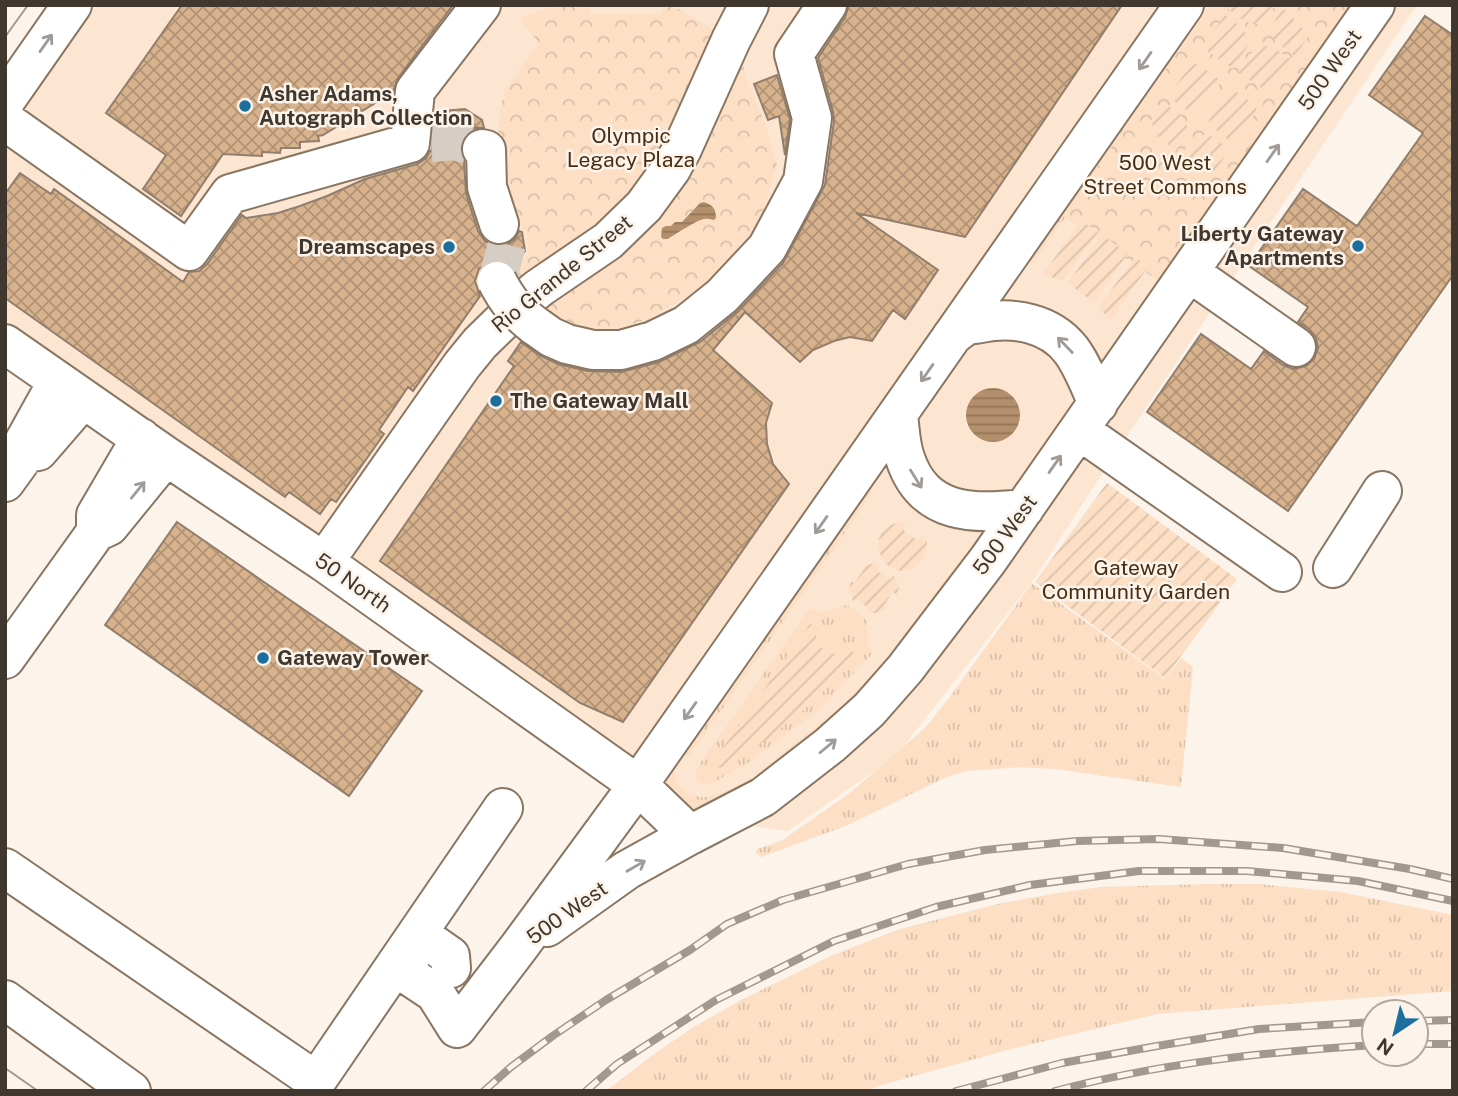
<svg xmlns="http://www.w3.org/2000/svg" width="1458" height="1096" font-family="'Public Sans',sans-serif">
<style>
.built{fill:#fce6d1}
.grass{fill:url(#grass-tufts)}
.park{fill:url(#park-crowns)}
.garden{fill:url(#garden-furrows)}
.water{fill:url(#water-rules)}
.building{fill:url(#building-cross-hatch);stroke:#927e6c;stroke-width:2}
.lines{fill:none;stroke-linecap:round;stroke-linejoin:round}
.minor-tunnel{stroke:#d6cdc5;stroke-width:38;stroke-dasharray:38 19;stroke-linecap:butt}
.minor-casing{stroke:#897663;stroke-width:42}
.major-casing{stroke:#897663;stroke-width:42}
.minor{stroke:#fff;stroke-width:38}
.major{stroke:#fff;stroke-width:38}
.tram{stroke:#a19890;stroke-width:2}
.rail-casing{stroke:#a19890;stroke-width:8}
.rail{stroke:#fcf3eb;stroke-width:5;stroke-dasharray:16;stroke-linecap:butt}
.minor-bridge-casing{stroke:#897663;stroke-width:42;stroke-linecap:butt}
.minor-bridge{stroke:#fff;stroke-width:38}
.oneway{stroke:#a09b97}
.poi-dot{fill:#1c6e9f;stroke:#fcf3eb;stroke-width:2.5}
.labels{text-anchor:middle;stroke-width:5;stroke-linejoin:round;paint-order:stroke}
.street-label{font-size:21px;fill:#40372f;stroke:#fcf3eb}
.poi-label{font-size:21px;font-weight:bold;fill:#40372f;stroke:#fcf3eb;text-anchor:start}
.park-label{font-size:21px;fill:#492f12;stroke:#fcf3eb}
</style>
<defs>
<pattern id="grass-tufts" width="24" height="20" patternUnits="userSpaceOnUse" patternTransform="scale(1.75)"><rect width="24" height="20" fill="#fcdfc4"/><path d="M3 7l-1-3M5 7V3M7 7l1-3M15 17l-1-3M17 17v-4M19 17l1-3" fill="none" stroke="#d9c0a9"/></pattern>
<pattern id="park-crowns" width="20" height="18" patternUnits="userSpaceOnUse" patternTransform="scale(1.75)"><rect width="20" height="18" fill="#fcdfc4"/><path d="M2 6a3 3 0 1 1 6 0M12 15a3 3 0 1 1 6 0" fill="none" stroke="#d9c0a9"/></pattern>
<pattern id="garden-furrows" width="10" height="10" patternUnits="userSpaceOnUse" patternTransform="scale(1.75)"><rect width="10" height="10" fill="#fcdfc4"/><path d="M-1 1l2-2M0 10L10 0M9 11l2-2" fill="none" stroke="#d9c0a9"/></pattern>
<pattern id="water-rules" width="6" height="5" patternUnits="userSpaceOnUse" patternTransform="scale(1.75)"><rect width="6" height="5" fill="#b38f6b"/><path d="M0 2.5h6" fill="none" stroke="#937658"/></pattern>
<pattern id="building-cross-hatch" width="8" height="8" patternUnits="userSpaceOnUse" patternTransform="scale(1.75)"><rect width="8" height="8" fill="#d7b28d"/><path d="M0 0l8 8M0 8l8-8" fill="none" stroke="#b09274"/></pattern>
</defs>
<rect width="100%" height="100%" fill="#fcf3eb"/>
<path class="built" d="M81 5H1417L1115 454 1032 582 896 756 788 831 736 824 667 809 5 355V111Z"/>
<path class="grass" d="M1171 44 1178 50V57L1034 262 1027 263Z
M864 482 871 487V495L688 758 677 751Z
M962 557H966L974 562 903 661 764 785 757 774 842 706 894 650Z
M1032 583 1165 679 1181 658 1193 667 1181 787 1055 769 1020 767 966 771 942 779 848 825 761 857 755 852 758 849 783 840 851 792 925 728 949 698Z
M846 605 858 612 866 619 868 643 873 653 816 712 748 763 718 780 705 785 698 782 696 776 697 768 809 609 823 612Z
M667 763 675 768C675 772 674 776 675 780 677 785 683 789 687 792 705 805 725 791 742 783L749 794 702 813 689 810 664 791 661 780Z
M1207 884H1258L1341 892 1453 915V991L1157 1014 1007 1050 878 1086 866 1091H606L654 1054 692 1028 743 999 833 955 900 929 1002 903 1058 893 1101 887Z"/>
<path class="park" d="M555 5H589L590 14H661L664 5H672L731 40 739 49 747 81 766 125 777 165 762 216 741 255 686 297 648 319 606 333 568 331 510 281 528 254 527 233 506 209 497 142 503 94 538 42 520 18Z
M1211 5H1355L1163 284 1063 216Z"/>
<path class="garden" d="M1231 5H1275C1272 10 1269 17 1265 20 1253 31 1238 16 1228 9Z
M1283 8 1301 26 1308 37 1295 56C1269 37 1263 37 1283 8Z
M1225 15C1237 24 1247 29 1249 44L1233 69 1206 50 1205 43Z
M1262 46 1272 47 1292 60 1272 89 1266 91 1238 72 1253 51Z
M1197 64 1222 81 1203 108 1196 113 1189 111 1168 97 1191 65Z
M1228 86 1256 106V112L1234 144C1199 119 1205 119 1228 86Z
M1165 103C1191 123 1193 123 1175 152L1162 139 1150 121Z
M1199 135H1209L1230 149 1214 172 1181 156 1192 139Z
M1081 221 1098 232 1063 281 1043 274Z
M1102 235 1128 253 1094 303 1068 283Z
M1135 257 1148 267 1110 321 1099 307Z
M1107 483 1237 579 1165 678 1035 582Z
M901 521 906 526 903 530 917 540 920 537 927 541C928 561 910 579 890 567 885 564 882 559 880 553 874 535 885 526 901 521Z
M876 563 879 566 877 571 890 580 893 576 896 578 899 587 897 595 893 592 884 605 887 608C882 613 874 614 867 612L869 608 856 599 854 602C850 596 848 588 851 581L854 583 863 571 862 569 863 566Z
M810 624 814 626C817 650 827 659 852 651L858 656 813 702 769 738 724 767 716 768 713 765 714 761Z"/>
<path class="water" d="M704 202C713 205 716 209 716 218L714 220C708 219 706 218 701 220 696 221 672 236 668 239H663L661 237 662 228 666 226H671L675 222H682L700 203Z
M966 415a27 27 0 1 1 54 0a27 27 0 1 1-54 0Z"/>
<path class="building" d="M182 5H453L398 78 393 92 323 135 318 136 319 141 300 142V148H281L280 153 262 152V156L223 154 181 216 143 189 166 155 106 113Z
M849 5H1122L965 237 856 213 938 270 905 319 893 310 872 341 850 337 834 341 813 350 800 362 745 312 713 350 772 403 766 423 767 444 773 464 789 484 623 722 580 703 380 561 514 366 508 361 521 342 539 355 558 364 588 371 621 372 659 362 700 342 738 311 783 263 825 185 834 121 833 112 818 58 845 17Z
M1425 16 1453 35V275L1288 511 1147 412 1201 334 1251 369 1264 351 1283 365 1293 369 1306 366 1314 359 1318 348 1316 338 1309 329 1298 322 1308 307 1249 266 1303 189 1357 226 1423 133 1369 95Z
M777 75 790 119 785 155 779 116 768 120 754 84Z
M465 109 482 120 484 128H475L467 133 461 144V154L464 161 466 193 478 231 485 241 495 245H506L515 239 519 231 522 232 525 251 513 267 508 262 497 259 487 262 479 269 475 281 480 296 413 391 408 387 379 430 384 434 336 502 331 499 320 514 289 492 285 497 5 298V194L20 173 51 194 54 189 183 282 189 272 199 271 207 264 242 215 246 218 278 213 300 206 327 196 365 179 417 164 426 158 430 151 432 150 434 122 442 111Z
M177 522 422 691 349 796 105 625Z"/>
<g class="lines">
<path class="minor-tunnel" d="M431 143 455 141 482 149
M497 281 508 241 499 224"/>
<defs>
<path id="minor" d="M5 101 72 5
M11 125 189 251 230 194 410 143 415 91 481 5
M482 149 486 150 487 187 499 224
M1189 272 1296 347
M534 325 551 337 567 344 593 350H621L653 341 686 325 722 296 767 248 803 181 812 118 794 54 827 5
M952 336C956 333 961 329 965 326 970 324 976 324 981 323 1013 316 1050 323 1071 350 1083 366 1090 386 1098 404
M5 344 166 456 324 562 638 785 690 835
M58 381 24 442 26 453 38 451 83 399
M898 415C900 429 900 444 905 458 924 516 974 514 1024 509
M1079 430 1282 572
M141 438 96 515V532L109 526 166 456
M5 482 26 453
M324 562 462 365 480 343 522 302 539 288 608 241 644 206 671 169 682 149 731 40 749 5
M1333 568 1382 491
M5 659 96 532
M5 868 310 1077H319L503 808
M547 927 627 870 690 835 763 797 830 745 869 710 905 669 988 560 1375 5
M451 968 450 956 430 942 406 951 411 977 435 993 457 1028 519 947 638 785 1184 5"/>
<path id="major" d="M5 1000 131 1091"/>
</defs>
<use href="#minor" class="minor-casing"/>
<use href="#major" class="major-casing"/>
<use href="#minor" class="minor"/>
<use href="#major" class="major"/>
<path class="tram" d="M5 37 28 5
M5 1068 38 1091"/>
<defs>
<path id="rail" d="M1416 1021 1453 1020
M1416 1044H1453
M484 1091 511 1067 554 1035 606 1000 690 950 727 924 783 900 908 864 985 850 1077 841 1159 839 1283 848 1410 869 1453 879
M586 1091 617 1064 716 1000 834 941 936 907 1030 885 1139 871H1247L1358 881 1453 901
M956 1091 1062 1063 1157 1046 1259 1029 1374 1022
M1055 1091C1160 1063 1266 1052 1374 1045"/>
</defs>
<use href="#rail" class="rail-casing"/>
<use href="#rail" class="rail"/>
<defs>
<path id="minor-bridge" d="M497 281C508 302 515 310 534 325"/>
</defs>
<use href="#minor-bridge" class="minor-bridge-casing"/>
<use href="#minor-bridge" class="minor-bridge"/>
</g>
<defs><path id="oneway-shaft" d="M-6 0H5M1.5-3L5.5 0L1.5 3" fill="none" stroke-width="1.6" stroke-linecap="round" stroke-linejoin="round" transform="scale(1.75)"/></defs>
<g class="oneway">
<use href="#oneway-shaft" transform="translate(46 43) rotate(-55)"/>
<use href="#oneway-shaft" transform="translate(1145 61) rotate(125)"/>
<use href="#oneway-shaft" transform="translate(1273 153) rotate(-55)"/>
<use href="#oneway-shaft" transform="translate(1065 345) rotate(-134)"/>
<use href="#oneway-shaft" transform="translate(927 373) rotate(125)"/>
<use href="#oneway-shaft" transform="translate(1055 464) rotate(-55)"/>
<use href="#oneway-shaft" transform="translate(916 479) rotate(58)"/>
<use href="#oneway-shaft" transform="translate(138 490) rotate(-51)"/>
<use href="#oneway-shaft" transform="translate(821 525) rotate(125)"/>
<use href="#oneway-shaft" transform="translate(690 711) rotate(125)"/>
<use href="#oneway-shaft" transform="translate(828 746) rotate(-40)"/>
<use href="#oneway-shaft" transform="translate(636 866) rotate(-30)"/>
</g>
<g class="poi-dot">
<circle cx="245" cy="106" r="7"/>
<circle cx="1358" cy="246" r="7"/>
<circle cx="449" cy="247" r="7"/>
<circle cx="496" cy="401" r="7"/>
<circle cx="263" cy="658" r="7"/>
</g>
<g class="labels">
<g class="street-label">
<text transform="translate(1330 70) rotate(-55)" y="7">500 West</text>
<text transform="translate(562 274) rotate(-39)" y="7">Rio Grande Street</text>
<text transform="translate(1005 535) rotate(-54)" y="7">500 West</text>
<text transform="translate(353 583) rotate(35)" y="7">50 North</text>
<text transform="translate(567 913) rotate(-35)" y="7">500 West</text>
</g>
<g class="poi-label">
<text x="259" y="101">Asher Adams,<tspan x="259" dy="24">Autograph Collection</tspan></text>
<text x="1344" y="241" text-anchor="end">Liberty Gateway<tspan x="1344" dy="24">Apartments</tspan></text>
<text x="435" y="254" text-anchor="end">Dreamscapes</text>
<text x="510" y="408">The Gateway Mall</text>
<text x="277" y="665">Gateway Tower</text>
</g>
<g class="park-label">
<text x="631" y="143">Olympic<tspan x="631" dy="24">Legacy Plaza</tspan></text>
<text x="1165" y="170">500 West<tspan x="1165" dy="24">Street Commons</tspan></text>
<text x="1136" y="575">Gateway<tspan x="1136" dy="24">Community Garden</tspan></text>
</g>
</g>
<rect width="1458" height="1096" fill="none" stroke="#40372f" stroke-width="14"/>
<g transform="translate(1395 1033) rotate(215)"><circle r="33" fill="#fcf3eb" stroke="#b1a8a0" stroke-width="2"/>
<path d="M0-5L12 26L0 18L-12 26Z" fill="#1c6e9f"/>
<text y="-10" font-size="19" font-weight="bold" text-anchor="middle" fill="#40372f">N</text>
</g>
</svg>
